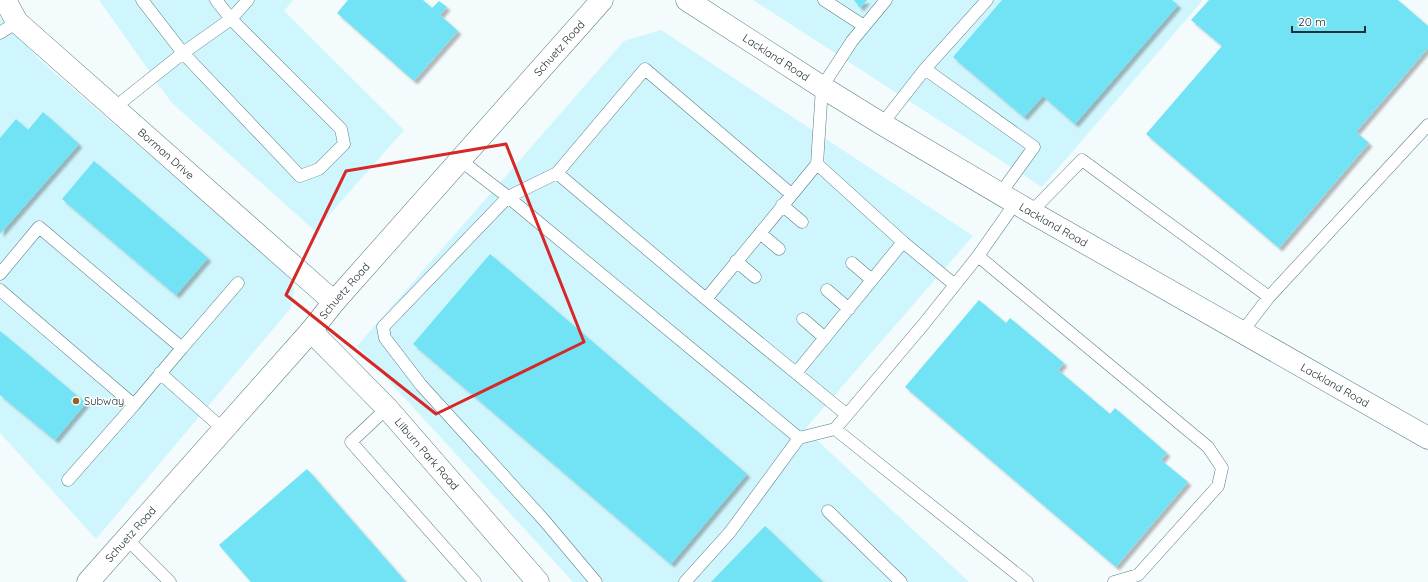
<svg xmlns="http://www.w3.org/2000/svg" width="1428" height="582" font-family="Quicksand,sans-serif">
<style>
.built{fill:#cff6fd}
.building{fill:#71e3f5;filter:url(#shadow)}
.lines{fill:none;stroke-linecap:round;stroke-linejoin:round}
.lane-casing{stroke:#587c83;stroke-width:13}
.street-casing{stroke:#587c83;stroke-width:23}
.secondary-casing{stroke:#587c83;stroke-width:23}
.lane{stroke:#fff;stroke-width:12}
.street{stroke:#fff;stroke-width:22}
.secondary{stroke:#fff;stroke-width:22}
.marked{fill:none;stroke:#d62828;stroke-width:3;stroke-linejoin:round}
.poi-dot{fill:#9d5e25;stroke:#fff;stroke-width:1.5}
.labels{text-anchor:middle;stroke-width:3;stroke-linejoin:round;paint-order:stroke}
.street-label{font-size:11px;fill:#213033;stroke:#fff}
.poi-label{font-size:11px;fill:#213033;stroke:#fff;text-anchor:start}
</style>
<defs>
<filter id="shadow"><feDropShadow dx="3.5" dy="3.5" stdDeviation="1" flood-color="#0004"/></filter>
</defs>
<rect width="100%" height="100%" fill="#f3fbfc"/>
<path class="built" d="M99 0H293L284 11 404 130 315 231 171 102Z
M753 0H1203L1042 187Z
M0 18 41 61 285 272 292 282 294 289 293 297 290 309 96 539 0 433Z
M661 30 973 236 805 429 969 582H573L357 346 624 41Z"/>
<path class="building" d="M348 0H423L432 8 439 1 447 7 440 15 458 31 414 81 337 13Z
M854 0H867L860 8Z
M1002 0H1172L1178 5 1075 124 1043 96 1024 117 953 57Z
M1209 0H1398L1428 26V48L1356 132 1369 143 1279 248 1146 134 1222 46 1191 20Z
M43 112 79 144 0 234V138L16 119 28 130Z
M94 161 208 258 176 295 62 199Z
M490 254 747 474 671 564 413 344Z
M979 300 1006 323 1010 318 1064 363 1058 370 1110 414 1115 408 1167 453 1161 460 1188 482 1116 567 905 387Z
M0 331 86 403 55 440 0 395Z
M307 469 406 582H251L219 545Z
M765 526 823 582H711Z"/>
<g class="lines">
<defs>
<path id="lane" d="M142 0 183 53 300 176 319 169 344 144 341 129 231 19 216 0
M824 0 864 26
M886 0 852 41 822 87 817 164 903 242 955 285
M0 33 17 22
M925 69 1034 147 1000 194
M114 108 183 53 231 19 248 0
M882 124 925 69 987 0
M460 160 508 197 799 438 730 532 685 582
M557 173 508 197 383 327 385 338 421 385 543 519 596 582
M791 194 645 69 557 173 706 299 847 415
M782 205 802 222
M1031 212 1082 160 1269 297 1428 125
M760 233 779 249
M978 256 1208 447 1222 468 1218 486 1138 575 1114 582
M736 261 755 277
M852 263 872 280
M0 274 39 227 182 348 134 405 0 290
M827 290 849 309
M706 299 817 164
M803 319 825 338
M1242 332 1269 297
M182 348 238 283
M160 373 223 429
M796 373 903 242
M387 408 351 442 475 582
M835 429 1027 582
M799 438 835 429 923 325 978 256 1016 202
M68 480 134 405
M828 511 901 582
M126 538 170 582"/>
<g id="street">
<path id="s1" d="M5 0 17 22 334 302"/>
<path id="s2" d="M311 331 387 408 538 582"/>
</g>
<g id="secondary">
<path id="s3" d="M687 0 822 87 882 124 1031 212 1428 438"/>
<path id="s4" d="M88 582 311 331 334 302 602 0"/>
</g>
</defs>
<use href="#lane" class="lane-casing"/>
<use href="#street" class="street-casing"/>
<use href="#secondary" class="secondary-casing"/>
<use href="#lane" class="lane"/>
<use href="#street" class="street"/>
<use href="#secondary" class="secondary"/>
</g>
<path class="marked" d="M506 144 584 342 436 414 286 295 346 171Z"/>
<circle class="poi-dot" cx="76" cy="401" r="4"/>
<g class="labels">
<g class="street-label">
<text dy="4" stroke="none"><textPath href="#s4" startOffset="712">Schuetz Road</textPath></text>
<text dy="4" stroke="none"><textPath href="#s3" startOffset="106">Lackland Road</textPath></text>
<text dy="4" stroke="none"><textPath href="#s1" startOffset="224">Borman Drive</textPath></text>
<text dy="4" stroke="none"><textPath href="#s3" startOffset="430">Lackland Road</textPath></text>
<text dy="4" stroke="none"><textPath href="#s4" startOffset="388">Schuetz Road</textPath></text>
<text dy="4" stroke="none"><textPath href="#s3" startOffset="754">Lackland Road</textPath></text>
<text dy="4" stroke="none"><textPath href="#s2" startOffset="169">Lilburn Park Road</textPath></text>
<text dy="4" stroke="none"><textPath href="#s4" startOffset="64">Schuetz Road</textPath></text>
</g>
<g class="poi-label">
<text x="84" y="405">Subway</text>
</g>
</g>
<path d="M1292 26v6h73v-6" fill="none" stroke="#213033" stroke-width="2"/>
<text x="1298" y="26" font-size="12" fill="#213033" stroke="#ffffff" stroke-width="3" paint-order="stroke">20 m</text>
</svg>
